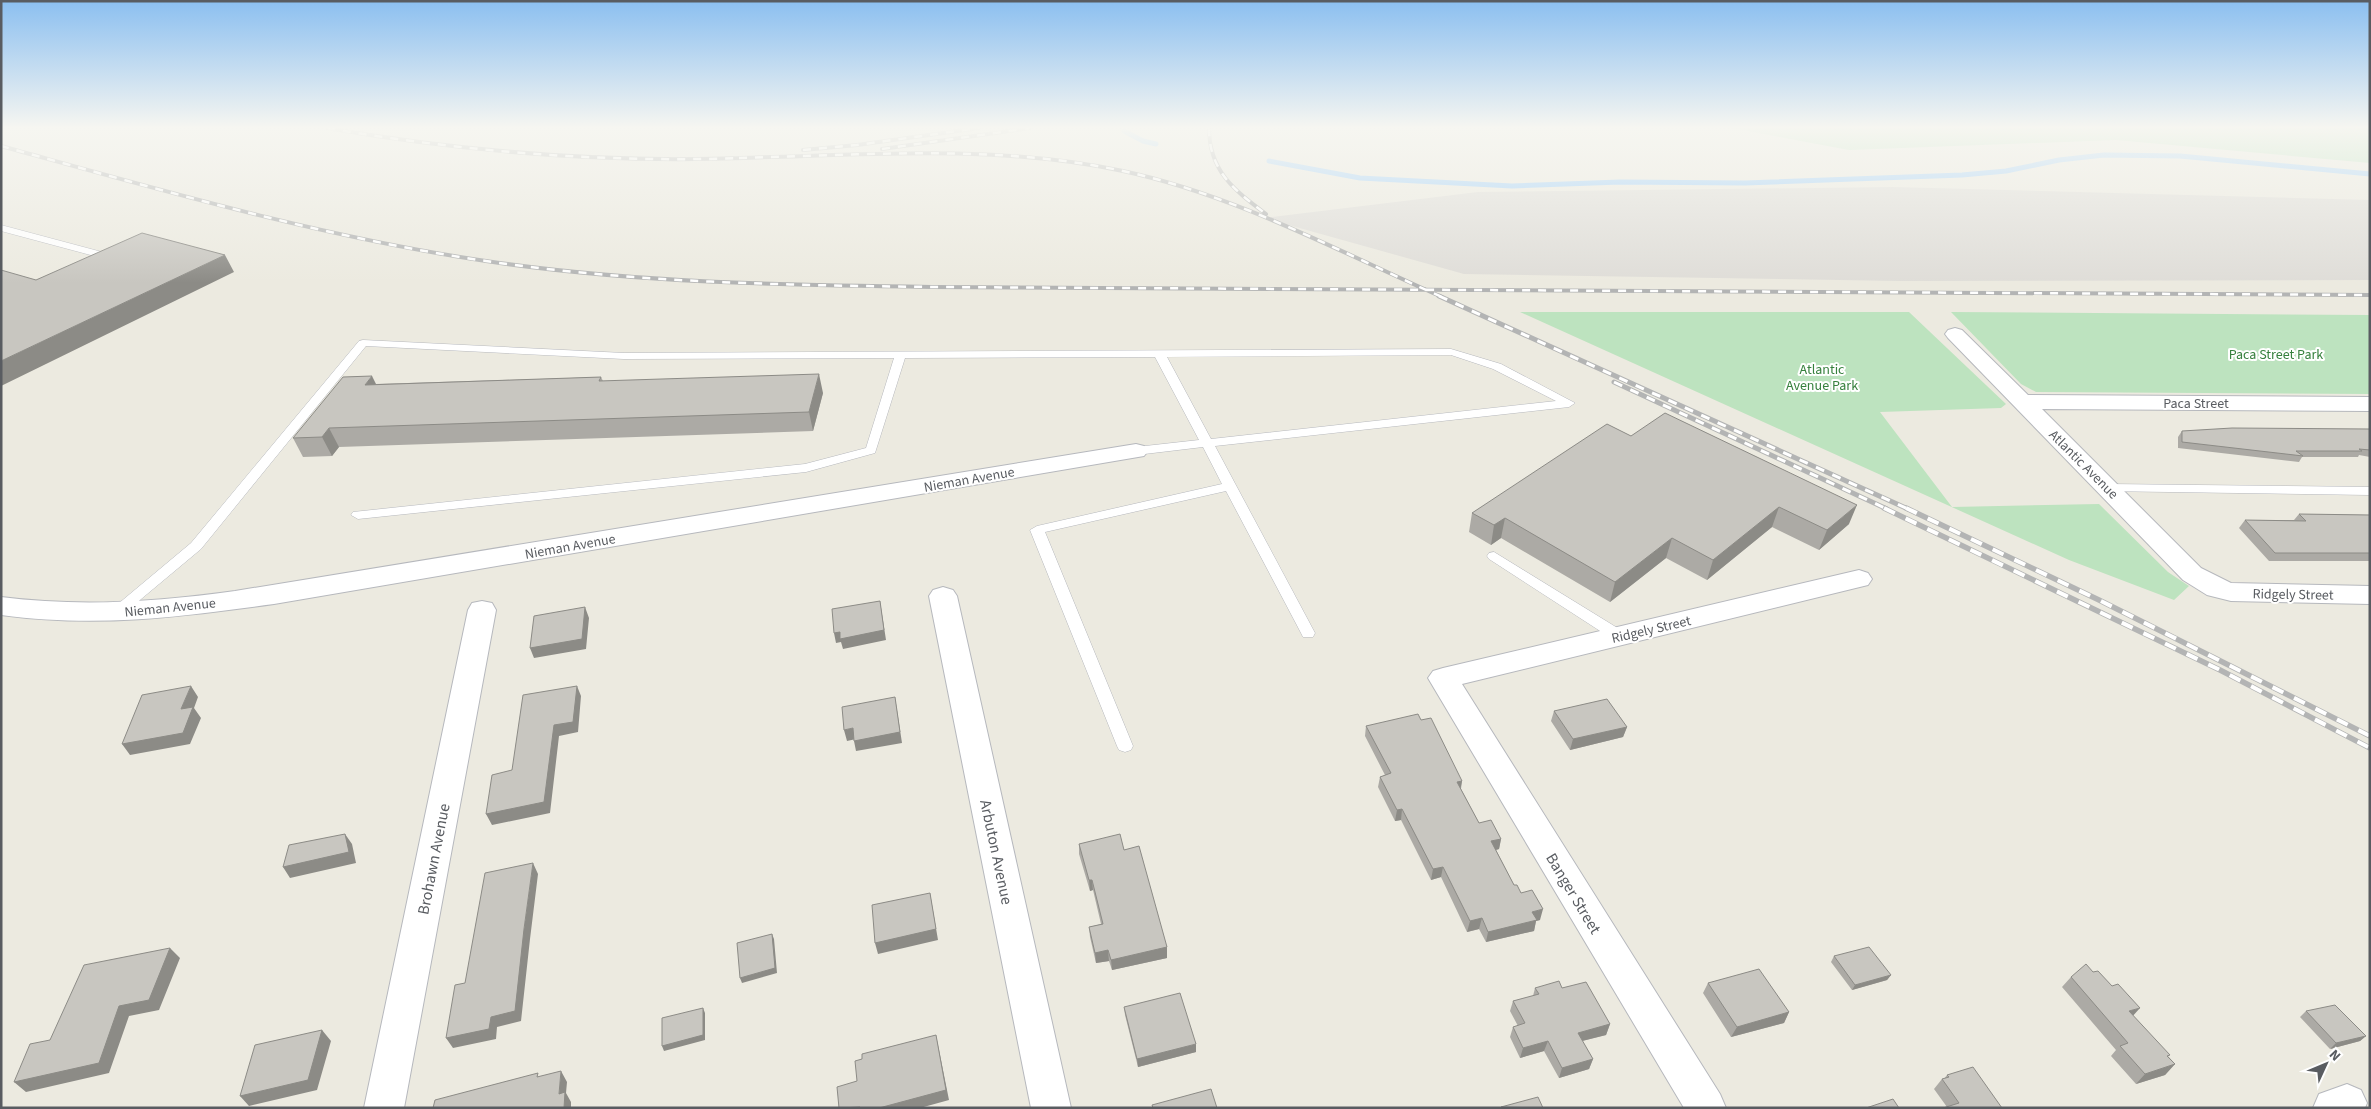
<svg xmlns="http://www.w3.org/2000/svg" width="2371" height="1109" font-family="'Source Sans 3',sans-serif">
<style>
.industrial{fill:#dfddd8}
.green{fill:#bde3bf}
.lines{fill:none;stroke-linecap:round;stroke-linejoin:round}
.stream{stroke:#a1d0fb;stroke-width:5}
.service-casing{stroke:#b6b8bd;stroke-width:1}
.minor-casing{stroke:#b6b8bd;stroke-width:2}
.service{fill:#fff;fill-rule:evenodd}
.minor{fill:#fff;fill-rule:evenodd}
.rail-far2-casing{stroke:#b3b4b4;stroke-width:4}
.rail-far1-casing{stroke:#b3b4b4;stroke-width:5}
.rail-casing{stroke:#b3b4b4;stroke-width:5.5}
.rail-far2{stroke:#fff;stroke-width:2.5;stroke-dasharray:8;stroke-linecap:butt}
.rail-far1{stroke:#fff;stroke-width:3;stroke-dasharray:9;stroke-linecap:butt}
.rail{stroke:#fff;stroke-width:4;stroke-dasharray:12;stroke-linecap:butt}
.wall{fill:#acaaa5}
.shaded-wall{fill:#8c8b86}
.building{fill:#c8c6c0;stroke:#8c8b86}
.labels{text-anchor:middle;stroke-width:4;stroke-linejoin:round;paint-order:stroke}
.park-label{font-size:14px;fill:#37813e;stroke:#fff}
.street-label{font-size:14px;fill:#595c61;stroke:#fff}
.near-street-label{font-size:16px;fill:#595c61;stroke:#fff}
</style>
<rect width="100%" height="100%" fill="#eceae0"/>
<path class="industrial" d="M1893 187 2370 200V280L1901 281 1464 274 1264 218 1478 192Z"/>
<path class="green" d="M1732 128H2370V163L2116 140 1849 150Z
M1520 312H1909L2006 404 2001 408 1880 412 1952 507 2099 504 2168 572 2189 586 2174 600 2069 560Z
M1951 312 2370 315V394L2036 392 2021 384Z"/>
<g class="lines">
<path class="stream" d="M1124 131 1143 141 1156 144
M1269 161 1360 178 1512 186 1620 182 1745 183 1962 175 2006 171 2059 160 2104 155 2180 156 2370 174"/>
<defs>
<path id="service" d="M1 225 117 256 118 258 113 261 1 231Z
M363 340 624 353 1451 349 1501 364 1575 403 1569 407 1215 446 1315 633 1313 637H1303L1301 633 1226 491 1045 532 1133 746 1131 750 1125 752 1119 750 1117 746 1030 530 1037 526 1222 484 1203 447 1136 455 1130 451 1136 447 1199 440 1155 357 905 358 875 453 806 472 358 519 351 515 353 512 805 464 866 448 894 358 624 359 366 346 201 549 122 615H112L110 612 112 609 191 543 359 341ZM1451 355 1493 369 1556 401 1211 439 1167 357Z
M2107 484 2370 487V495L2102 491 2101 488Z
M1494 552 1624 632 1626 636 1624 640H1614L1489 559 1487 556 1489 553Z"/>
<path id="minor" d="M1955 328 1962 330 2028 395 2370 397V411L2042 409 2201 568 2231 583 2370 586V604L2231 601 2207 595 2183 580 1948 338 1945 334 1948 330Z
M1136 444 1144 446 1148 451 1144 456 274 604C179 617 98 628 1 615V597C80 607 156 602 235 591Z
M1859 570 1868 573 1872 579 1868 585 1462 684 1720 1094 1726 1108H1684L1428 678 1433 671 1443 668Z
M943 587 953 590 957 596 1071 1108H1031L929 596 933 590Z
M482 601 492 603 496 610 404 1108H364L468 610 472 603Z
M2347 1084 2361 1090 2367 1103 2365 1108H2313L2319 1094Z"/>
</defs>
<use href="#service" class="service-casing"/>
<use href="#minor" class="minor-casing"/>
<use href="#service" class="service"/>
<use href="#minor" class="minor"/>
<defs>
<path id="rail-far2" d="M327 128C466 152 603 163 744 158
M1209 128C1209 171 1234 190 1266 214
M1 146C161 190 322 237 486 261 634 283 783 285 932 287L2370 295
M882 149 1030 128
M803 150 857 145 979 128
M739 158C867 155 997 144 1123 171 1235 195 1338 251 1442 297"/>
<path id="rail-far1" d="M1439 296 1908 509
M1614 382 1887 509"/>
<path id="rail" d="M1884 508 2220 670 2370 748
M1906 508 2099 600 2370 736"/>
</defs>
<use href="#rail-far2" class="rail-far2-casing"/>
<use href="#rail-far1" class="rail-far1-casing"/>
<use href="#rail" class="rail-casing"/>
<use href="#rail-far2" class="rail-far2"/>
<use href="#rail-far1" class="rail-far1"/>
<use href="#rail" class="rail"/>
</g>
<path class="wall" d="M601 377 603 381 823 393 813 431 339 447 332 456 303 457 293 438 376 384Z
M2370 429V457L2359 455 2358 457H2302L2299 462 2178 448V437L2182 431Z
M1631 436 1849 524 1819 550 1772 527 1707 580 1666 558 1610 602 1501 538 1491 545 1469 532 1472 513Z
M2299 514 2370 515V561H2269L2239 528 2245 520H2294Z
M1554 711 1627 727 1623 737 1570 750 1551 721Z
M1366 726 1462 781 1461 789 1479 823 1501 839 1499 849 1496 850 1514 885 1521 893 1540 920 1536 921 1534 931 1486 942 1479 929 1467 932 1441 877 1431 880 1401 820 1395 821 1378 787 1380 777 1385 775 1365 736Z
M1079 844 1124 850 1167 947V958L1112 970 1109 961 1096 963 1090 937 1089 927 1101 924 1093 890 1090 891 1079 854Z
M1834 956 1891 975 1887 980 1852 990 1831 962Z
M2071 977 2133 1016 2175 1064 2165 1075 2136 1084 2111 1056 2116 1050 2062 987Z
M1708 983 1789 1012 1784 1023 1731 1037 1703 993Z
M1535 988H1562L1610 1024 1606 1035 1582 1041 1593 1059 1589 1069 1559 1078 1544 1051 1520 1058 1510 1037 1513 1027 1518 1026 1510 1011 1513 1001 1533 996Z
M1124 1007 1196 1052 1138 1067 1125 1015Z
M2306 1011 2366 1036 2360 1041 2330 1049 2300 1017Z
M1947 1075 2002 1108 1947 1107 1934 1089 1942 1079H1944Z"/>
<path class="shaded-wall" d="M225 255 234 272 1 386V361Z
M819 374 823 393 813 431 809 412Z
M372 376 381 394 365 385Z
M329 428 339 447 332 456 322 437Z
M1857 505 1849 524 1819 550 1827 530Z
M1779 507 1772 527 1707 580 1713 560Z
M1505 518 1501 538 1491 545 1494 525Z
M1672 538 1666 558 1610 602 1615 582Z
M880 601 886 640 843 649 841 642 836 643 834 633Z
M585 607 589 618 586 649 534 658 530 648Z
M191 686 198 697 194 708 201 718 190 744 130 755 122 744 181 709Z
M577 686 581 696 578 732 559 736 550 813 492 825 486 814 554 725Z
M895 697 902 743 856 751 854 741Z
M1627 727 1623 737 1570 750 1573 739Z
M853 728 856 739 847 741 844 730Z
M1462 781 1460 791 1457 782Z
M1402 809 1401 820 1395 821 1397 810Z
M345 834 352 844 356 863 290 878 283 867Z
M1501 839 1499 849 1488 852 1491 841Z
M533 863 538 874 530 939 521 1021 497 1027 496 1039 453 1048 446 1038 491 1017 524 929Z
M1443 867 1441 877 1431 880 1433 869Z
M1089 880H1092L1093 890 1090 891Z
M930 893 938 940 878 954 875 943Z
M1543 909 1540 920 1536 921 1534 931 1486 942 1488 932 1532 912Z
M1482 918 1479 929 1467 932 1470 921Z
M772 934 774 939 777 973 742 983 740 978Z
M1167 947V958L1112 970 1111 960Z
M170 948 180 958 159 1010 129 1016 109 1073 26 1092 14 1082 119 1006Z
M1108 950 1109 961 1096 963 1095 953Z
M1891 975 1887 980 1852 990 1855 985Z
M703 1008 705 1013V1040L664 1051 662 1046Z
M2140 1008 2131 1018 2129 1011Z
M1789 1012 1784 1023 1731 1037 1737 1027Z
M1610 1024 1606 1035 1574 1043 1578 1033Z
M322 1030 331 1041 317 1090 249 1106 240 1096Z
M936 1035 949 1100 920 1108H879Z
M2366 1036 2360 1041 2330 1049 2336 1043Z
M1548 1041 1544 1051 1520 1058 1523 1048Z
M1196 1044V1052L1138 1067 1137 1059Z
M1593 1059 1589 1069 1559 1078 1562 1068Z
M2175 1064 2165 1075 2136 1084 2145 1074Z
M561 1071 567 1082 566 1093 571 1102V1108H564L559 1094Z"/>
<path class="building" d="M142 233 225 255 1 361V270L36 280Z
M819 374 809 412 329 428 322 437 293 438 343 377 372 376 365 385 601 377 599 381Z
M1665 413 1857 505 1827 530 1779 507 1713 560 1672 538 1615 582 1505 518 1494 525 1472 513 1607 424 1631 436Z
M2232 428 2370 429V450L2359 449 2362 451H2296L2303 456 2182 442V431Z
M2299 514 2370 515V553H2275L2245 520 2306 521Z
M880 601 884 630 840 639V632L834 633 832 609Z
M585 607 582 639 530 648 534 616Z
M191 686 181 709 193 707 183 733 122 744 142 695Z
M577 686 573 722 554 725 544 802 486 814 492 775 512 770 523 695Z
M895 697 900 732 854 741 853 728 844 730 842 707Z
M1607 699 1627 727 1573 739 1554 711Z
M1418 714 1421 720 1431 718 1462 781 1457 782 1479 823 1491 820 1501 839 1491 841 1514 885H1517L1521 893 1532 890 1543 909 1532 912 1537 920 1488 932 1482 918 1470 921 1443 867 1433 869 1402 809 1397 810 1380 777 1391 773 1366 726Z
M345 834 349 852 283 867 289 845Z
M1120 834 1124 850 1139 846 1167 947 1111 960 1108 950 1095 953 1089 927 1103 924 1092 880H1089L1079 844Z
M533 863 524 929 515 1011 491 1017 489 1029 446 1038 455 985 465 983 485 873Z
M930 893 936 929 875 943 872 905Z
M772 934 775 968 740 978 737 943Z
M1869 947 1891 975 1855 985 1834 956Z
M170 948 149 1000 119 1006 99 1063 14 1082 30 1044 50 1040 84 965Z
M2086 964 2093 972 2098 971 2112 986 2118 984 2140 1008 2129 1011 2170 1055 2167 1056 2175 1064 2145 1074 2120 1046 2128 1043 2071 977Z
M1759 969 1789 1012 1737 1027 1708 983Z
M1559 981 1562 988 1586 982 1610 1024 1578 1033 1593 1059 1562 1068 1548 1041 1523 1048 1513 1027 1525 1023 1513 1001 1539 994 1535 988Z
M1180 993 1196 1044 1137 1059 1124 1007Z
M2335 1005 2366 1036 2336 1043 2306 1011Z
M703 1008V1035L662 1046V1018Z
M322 1030 308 1080 240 1096 255 1045Z
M936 1035 946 1090 879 1108H861L860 1107 839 1108 837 1087 857 1081 855 1061 862 1059V1054Z
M1973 1067 2002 1108H1943L1959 1103 1942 1079 1949 1077 1947 1075Z
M561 1071 559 1094 565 1092 564 1108H433L435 1100 538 1073 537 1077Z
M1211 1089 1217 1108H1153L1152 1105Z
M1538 1097 1543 1108 1501 1107Z
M1893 1099 1899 1108H1866Z"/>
<linearGradient id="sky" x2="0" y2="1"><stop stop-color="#8bbff0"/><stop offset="0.45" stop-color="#f6f6f1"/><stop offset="1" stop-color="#f6f6f1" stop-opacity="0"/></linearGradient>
<rect width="2371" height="283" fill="url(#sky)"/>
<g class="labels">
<g class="park-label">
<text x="2276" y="359">Paca Street Park</text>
<text x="1822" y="374">Atlantic<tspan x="1822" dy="16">Avenue Park</tspan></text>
</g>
<g class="street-label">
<text x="2196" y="408">Paca Street</text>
<text transform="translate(2084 464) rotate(45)" y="5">Atlantic Avenue</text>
<text transform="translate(969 479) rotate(-10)" y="5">Nieman Avenue</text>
<text transform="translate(570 546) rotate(-10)" y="5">Nieman Avenue</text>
<text transform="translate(2293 594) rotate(1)" y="5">Ridgely Street</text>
<text transform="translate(170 607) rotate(-6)" y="5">Nieman Avenue</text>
<text transform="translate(1651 629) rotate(-13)" y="5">Ridgely Street</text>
</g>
<g class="near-street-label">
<text transform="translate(997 852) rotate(78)" y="6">Arbuton Avenue</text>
<text transform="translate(433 859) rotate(-79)" y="6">Brohawn Avenue</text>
<text transform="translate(1574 893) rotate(59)" y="6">Banger Street</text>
</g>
</g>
<rect width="2371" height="1109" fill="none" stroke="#595c61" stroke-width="5"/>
<g transform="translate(2326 1064) rotate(46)" stroke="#ffffff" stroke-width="4" paint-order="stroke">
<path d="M0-4L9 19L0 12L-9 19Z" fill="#595c61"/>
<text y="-8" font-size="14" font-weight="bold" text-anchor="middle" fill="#595c61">N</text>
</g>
</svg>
